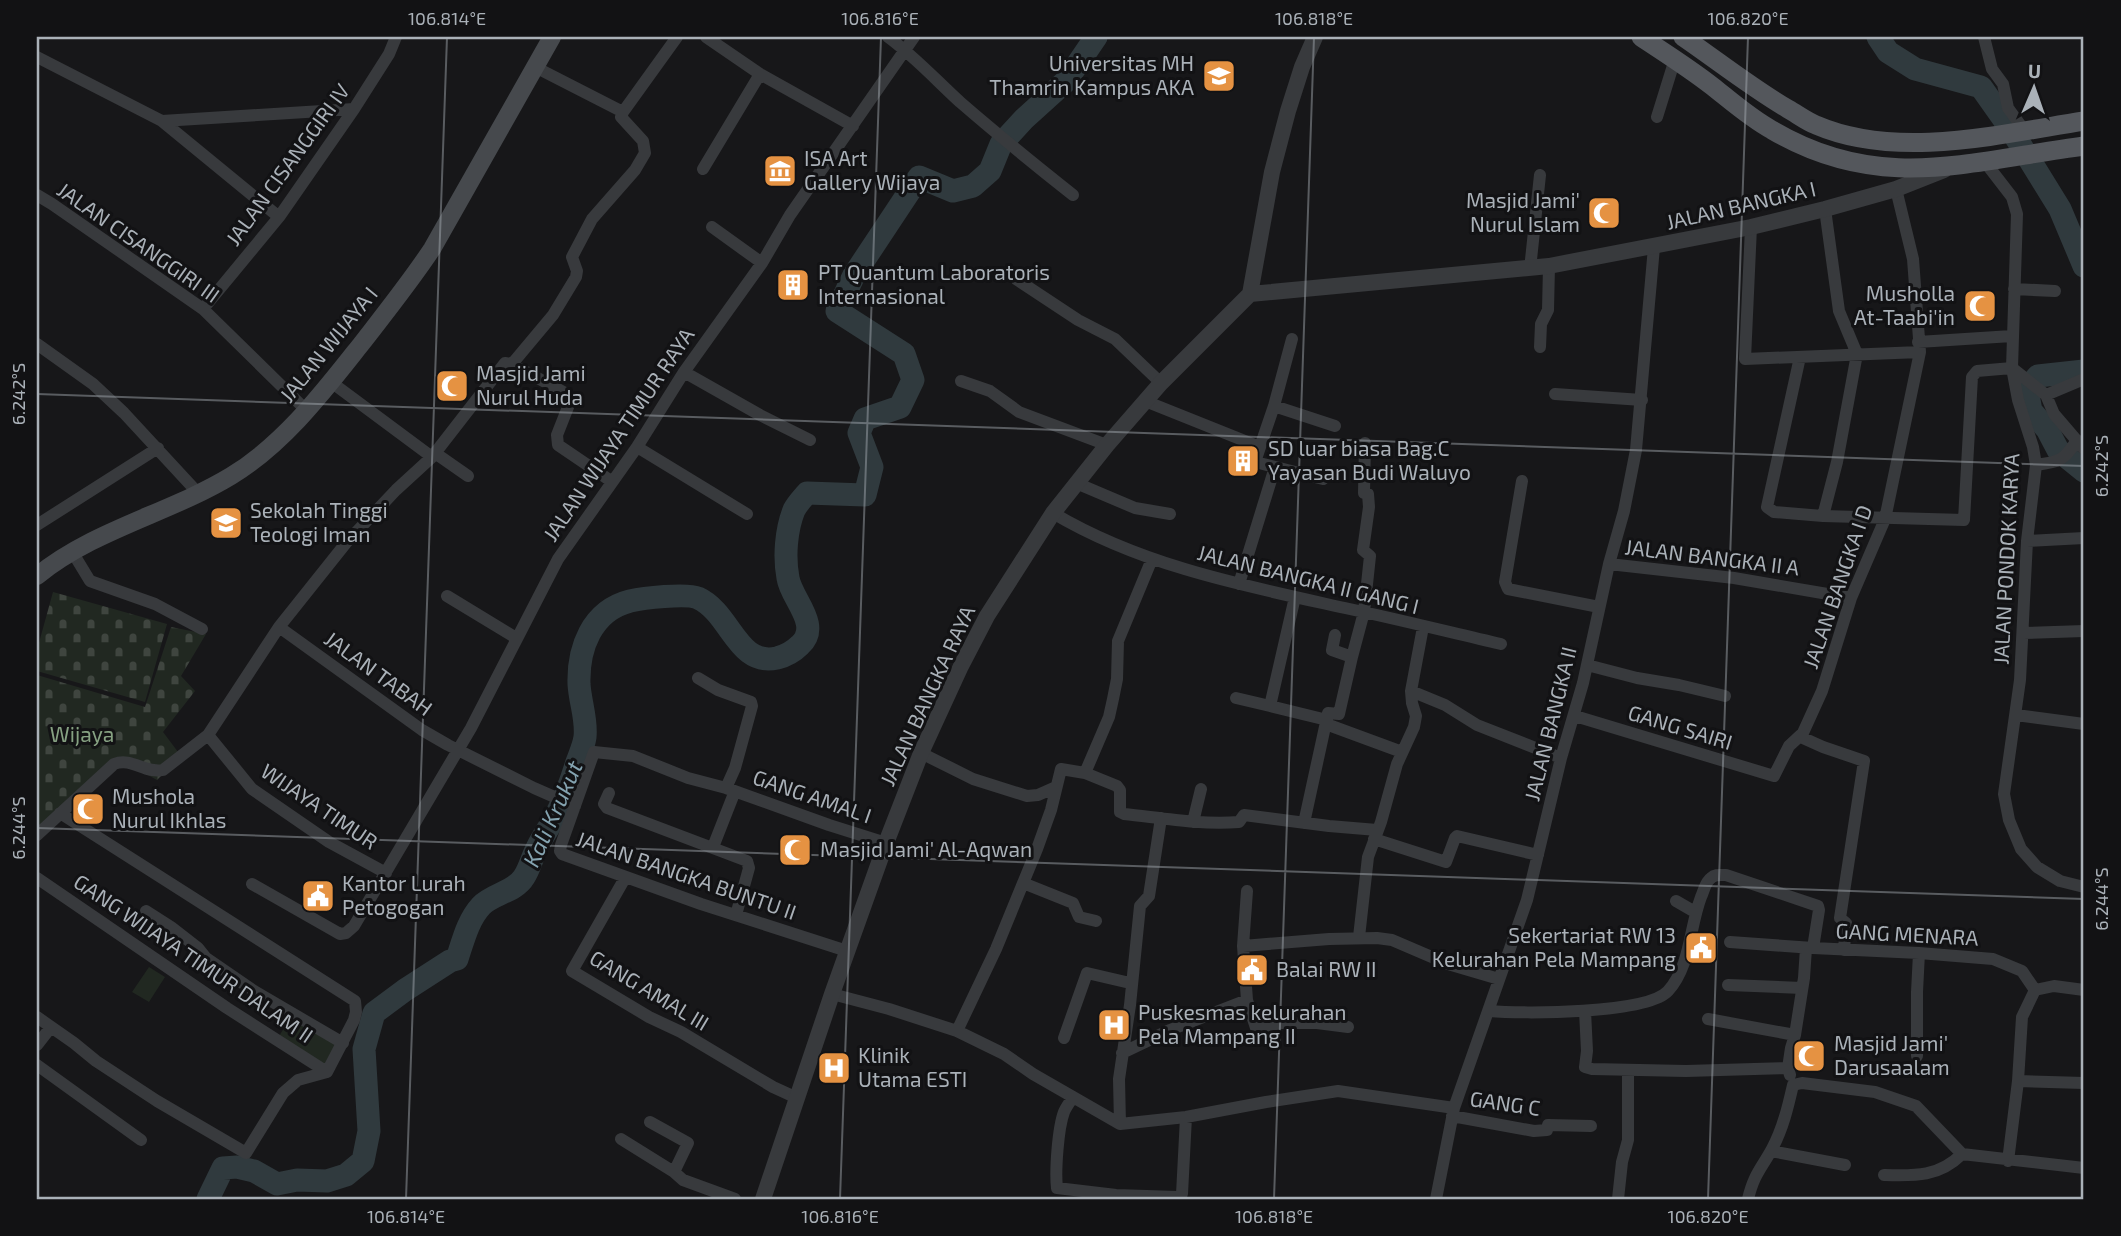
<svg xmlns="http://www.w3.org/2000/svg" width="2121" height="1236" font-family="'Exo 2',sans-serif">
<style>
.green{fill:#212821}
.cemetery{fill:url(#cemetery-stones)}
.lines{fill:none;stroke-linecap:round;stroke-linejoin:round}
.river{stroke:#303a3e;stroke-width:23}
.minor{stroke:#383a3d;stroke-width:12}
.tertiary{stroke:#383a3d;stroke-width:16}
.secondary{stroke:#46494d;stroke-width:18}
.primary{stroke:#54575c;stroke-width:19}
.ticks{fill:none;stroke:#aab1b8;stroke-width:2;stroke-opacity:0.45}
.labels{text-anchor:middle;stroke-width:6;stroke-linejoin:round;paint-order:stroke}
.poi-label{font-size:21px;fill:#aab1b8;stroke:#121214;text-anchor:start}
.street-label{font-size:21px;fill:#aab1b8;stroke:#121214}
.park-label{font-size:21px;fill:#86a182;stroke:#121214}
.water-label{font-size:23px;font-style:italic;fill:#84a3b0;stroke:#121214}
.neatline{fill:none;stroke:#aab1b8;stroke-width:2.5}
.ticks-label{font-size:18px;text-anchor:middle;fill:#aab1b8}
</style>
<defs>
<pattern id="cemetery-stones" width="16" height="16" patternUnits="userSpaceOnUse" patternTransform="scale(1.75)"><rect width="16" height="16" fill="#212821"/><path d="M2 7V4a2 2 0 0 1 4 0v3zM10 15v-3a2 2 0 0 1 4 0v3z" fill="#3f453f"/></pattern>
</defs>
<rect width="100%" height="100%" fill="#171719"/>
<path class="green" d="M149 967 165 977 149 1002 132 992Z
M291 1016 339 1045 325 1067 278 1038Z"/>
<path class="cemetery" d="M53 592 167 624 145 702 37 671V650Z
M171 627 206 634 181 676 195 691 163 732 181 756 157 780 121 760 37 831V675L145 707Z"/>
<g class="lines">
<path class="river" d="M1878 37 1888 52 1915 69 1981 87 2010 128 2060 209 2084 266
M2084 371 2038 376 2027 389 2031 411 2047 429 2058 450 2084 471
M208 1199 223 1168 237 1167 254 1171 277 1184 297 1180 327 1181 346 1175 363 1161 369 1131 364 1049 374 1013 405 990 450 961 457 959C463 941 468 920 481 906 492 894 515 892 524 877 530 868 532 857 537 848 543 835 552 824 558 811 566 796 572 778 577 762 580 754 584 745 585 737 587 719 580 702 579 684 578 649 591 611 630 601 643 598 686 593 698 598 731 613 737 667 777 658 785 656 794 651 800 645 822 625 791 599 788 578 784 557 786 530 794 510 797 504 802 499 807 493L865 495 872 467 859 433 865 419 900 407 913 380 904 354 837 311 854 275 919 177 953 191 973 186 990 171 1001 144 1024 119 1066 81 1096 37"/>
<path class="minor" d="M706 37 760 74 853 126
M888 37C914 56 936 80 960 102 997 134 1035 165 1073 195
M1984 37 1992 69 2003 84 2008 108 2024 130
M37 57 162 121 279 217
M535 67 623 112
M623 112 677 37
M1657 117 1675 59
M162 121 354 109
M1985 162 2012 197 2017 214 2012 368 2018 400 2033 447 2036 465 2027 541 2020 680 2004 794 2009 820 2021 849 2037 867 2060 881 2084 887
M703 169 760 74
M37 195 52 204 203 309 306 410
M1825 209 1839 311 1857 354 1837 462 1823 516 1964 520 1972 377 1977 371 2012 368 2046 395 2054 414 2084 449
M712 227 762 263
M1751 227 1745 359 1920 352
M1530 269 1540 175
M1016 279 1078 320 1115 339 1161 383
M2014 289 2055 291
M203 309 279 217 354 109 389 54 396 37
M1918 342 2012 336
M37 344 93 384 124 413 198 493
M1540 347 1541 324 1548 310 1549 266
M1800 357 1767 507 1774 512 1823 516
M512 364 553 315 576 277 577 271 572 257 592 219 635 170 645 153 643 141 621 117 623 112
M684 372 760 415 810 440
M961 381 990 391 1019 412 1107 445
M331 382 432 457
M1555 394 1642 400
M2046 395 2084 379
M1145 401 1260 447 1274 406 1335 426
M1274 406 1292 339
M637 447 747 514
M1260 447 1255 462 1323 479
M435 453 468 476
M2036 465C2059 462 2064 461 2077 440
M1522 481 1505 582 1508 589 1599 607
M1076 483 1135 508 1170 514
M1053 513C1142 566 1245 586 1345 608 1397 619 1449 632 1501 644
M37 525 158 448
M2027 541 2084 538
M73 553 90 581 155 604 202 629
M1609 564 1734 578 1851 598
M1239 584 1275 467
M447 596 516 638
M279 627 422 730 448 745 534 788 575 806
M2023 633 2084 631
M1352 657 1364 612 1370 556 1363 550 1369 507 1368 494 1364 493 1365 443
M1587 665 1637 678 1679 685 1725 696
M698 678 718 690 751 702 752 706 735 768 726 788
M1411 691 1445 705 1477 725 1561 758
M1236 698 1270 706 1295 597
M1270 706 1327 720
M2016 715 2084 724
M1575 716 1774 776 1789 746 1803 733
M1326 724 1402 752
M208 735 252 789 329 842 386 873
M921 753 973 779 1027 796 1038 795 1056 787
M1085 773 1109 717 1113 699 1117 679 1118 641 1152 559
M609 793 604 804 607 808 747 861 749 868 736 915
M60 813 355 1001 356 1012 354 1020 327 1072
M1193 822 1201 789
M1304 823 1328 713 1339 714 1352 657 1332 650 1335 635
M37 835 114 764C132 757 145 774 163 770L208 735 279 627 346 543 396 490 432 457 505 363 512 364 567 394 570 402 557 435 558 445 611 481
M1374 839 1446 862 1455 838 1457 836 1538 855
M713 847 735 791
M37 878 227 1008 327 1072
M625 878 572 971 649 1017 681 1032 773 1087 797 1098
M1023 883 1073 903 1079 917 1096 921
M252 884 340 934 346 933 354 926 471 728 558 559 637 447 684 372 762 263 790 215 914 37
M1247 891 1243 946 1329 939 1377 938 1392 940 1448 964 1499 979
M1676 901 1695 912
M146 911 171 927 198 948 206 958 254 991 343 1043
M1359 937 1368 857 1381 822 1397 764 1414 727 1416 716 1412 703 1411 691 1423 627
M1730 942 1813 948 1919 953 1993 959 2022 971 2035 990
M1243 946 1247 1000 1256 1028 1281 1023H1317L1348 1027
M1844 950 1846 923 1840 918 1864 761 1823 747 1803 738 1802 735 1822 691 1851 598 1885 519 1920 352 1913 259 1896 189
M847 951 701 904 562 854 560 851 561 845 594 752 633 756 688 778 726 788 829 825 886 843
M1728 985 1802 988
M2035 990 2054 986 2084 990
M832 994 889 1009 957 1031 1004 1054 1033 1074 1120 1124 1186 1117 1266 1102 1338 1091 1454 1108
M1489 1011C1522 1014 1647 1014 1668 991 1691 965 1689 929 1701 897 1704 891 1705 882 1711 878 1715 874 1720 875 1726 875L1818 906 1819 910 1813 948
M1585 1011 1587 1051 1585 1067 1592 1069 1686 1071 1788 1068
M37 1017 74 1043 96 1061 157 1101 246 1153 283 1093 298 1080 327 1072
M1708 1019 1795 1035
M957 1031 996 949 1037 849 1051 810 1061 769 1085 773 1117 786 1120 790V812L1124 814C1162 818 1200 825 1239 822L1244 815 1329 826 1377 830
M1064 1038 1087 973 1130 983
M37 1045 51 1027
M1122 1053 1170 1030 1247 1000
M1917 1056V992L1919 953
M37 1065 141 1140
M1790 1075 1788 1068 1791 1048 1795 1035 1804 978 1806 948
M2018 1081 2084 1083
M1073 1097C1070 1102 1066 1107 1064 1112 1058 1128 1055 1171 1057 1188L1116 1195 1177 1197 1182 1194 1186 1117
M1452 1116 1534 1131 1547 1130 1548 1125 1591 1126
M650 1122 688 1143 674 1172 683 1180 735 1199
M1120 1124 1119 1079 1130 1005 1140 906 1149 896 1161 818
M621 1139 674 1172
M1771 1151 1845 1165
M2008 1161 2018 1081 2022 1017 2035 990
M1884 1175C1915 1176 1939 1177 1962 1154
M1436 1199 1454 1108 1527 900 1561 758 1583 683 1609 564 1624 511 1636 450 1654 247
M1618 1199 1622 1162 1628 1140V1070
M1748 1199C1754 1174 1761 1169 1772 1149 1783 1128 1788 1107 1793 1085L1802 1083 1875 1092 1916 1106 1962 1154 2084 1168"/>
<path class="tertiary" d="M1250 294 1549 266 1751 227 1825 209 1896 189 1944 170
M763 1199 832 994 886 843 921 753 961 666 987 616 1053 513 1107 445 1161 383 1250 294 1272 172 1288 111 1302 67 1315 37"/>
<path class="secondary" d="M37 576C93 530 170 513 231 476 284 444 324 391 362 343 386 312 410 282 432 249L552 37"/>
<path class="primary" d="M1641 37C1665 53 1689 68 1712 86 1731 101 1750 118 1772 130 1880 194 1970 161 2084 146
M1683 37C1718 61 1752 88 1788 109 1797 114 1806 121 1816 125 1897 160 2001 134 2084 121"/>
</g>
<path class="ticks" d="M37 394 2084 466M37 828 2084 899M406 1199 447 37M840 1199 881 37M1274 1199 1314 37M1708 1199 1748 37"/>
<defs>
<symbol id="university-square" viewBox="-11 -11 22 22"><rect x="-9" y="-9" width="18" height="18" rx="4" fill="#e59242" stroke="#121214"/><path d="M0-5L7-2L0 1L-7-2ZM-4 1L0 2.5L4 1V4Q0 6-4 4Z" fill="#fff"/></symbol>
<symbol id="museum-square" viewBox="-11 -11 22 22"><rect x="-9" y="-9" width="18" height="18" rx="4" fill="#e59242" stroke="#121214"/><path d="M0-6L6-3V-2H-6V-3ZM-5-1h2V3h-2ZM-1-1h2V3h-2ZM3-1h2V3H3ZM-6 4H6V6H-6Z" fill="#fff"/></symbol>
<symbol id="mosque-square" viewBox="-11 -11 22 22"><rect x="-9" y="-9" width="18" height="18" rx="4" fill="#e59242" stroke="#121214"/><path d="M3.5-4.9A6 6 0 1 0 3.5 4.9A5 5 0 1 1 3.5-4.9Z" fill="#fff"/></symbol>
<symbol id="building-square" viewBox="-11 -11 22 22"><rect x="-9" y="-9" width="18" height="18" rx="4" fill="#e59242" stroke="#121214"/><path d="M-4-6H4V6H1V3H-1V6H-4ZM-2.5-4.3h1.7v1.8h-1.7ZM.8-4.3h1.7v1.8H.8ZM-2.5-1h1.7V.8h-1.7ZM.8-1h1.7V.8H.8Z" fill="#fff"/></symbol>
<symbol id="civic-square" viewBox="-11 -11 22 22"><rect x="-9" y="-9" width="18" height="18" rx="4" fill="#e59242" stroke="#121214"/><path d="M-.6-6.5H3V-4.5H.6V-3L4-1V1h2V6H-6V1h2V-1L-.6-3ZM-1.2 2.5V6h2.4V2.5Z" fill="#fff"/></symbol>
<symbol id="hospital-square" viewBox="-11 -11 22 22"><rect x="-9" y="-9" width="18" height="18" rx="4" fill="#e59242" stroke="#121214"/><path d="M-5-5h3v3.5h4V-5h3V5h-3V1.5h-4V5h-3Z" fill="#fff"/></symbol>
</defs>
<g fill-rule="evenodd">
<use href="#university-square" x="1200" y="57" width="38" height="38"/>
<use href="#museum-square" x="761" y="152" width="38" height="38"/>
<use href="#mosque-square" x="1585" y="194" width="38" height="38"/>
<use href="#building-square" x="774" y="266" width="38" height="38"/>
<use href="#mosque-square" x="1961" y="287" width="38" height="38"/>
<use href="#mosque-square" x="433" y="367" width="38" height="38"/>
<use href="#building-square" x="1224" y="442" width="38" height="38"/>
<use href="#university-square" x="207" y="504" width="38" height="38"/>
<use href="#mosque-square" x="69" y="790" width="38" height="38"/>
<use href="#mosque-square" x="776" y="831" width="38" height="38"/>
<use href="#civic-square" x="299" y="877" width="38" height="38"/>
<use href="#civic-square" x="1682" y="929" width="38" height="38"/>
<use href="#civic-square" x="1233" y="951" width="38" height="38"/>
<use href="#hospital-square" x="1095" y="1006" width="38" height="38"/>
<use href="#mosque-square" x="1790" y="1037" width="38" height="38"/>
<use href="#hospital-square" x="815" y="1049" width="38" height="38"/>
</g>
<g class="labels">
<g class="poi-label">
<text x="1194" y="71" text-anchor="end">Universitas MH<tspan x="1194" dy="24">Thamrin Kampus AKA</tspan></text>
<text x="804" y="166">ISA Art<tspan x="804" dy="24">Gallery Wijaya</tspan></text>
<text x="1580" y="208" text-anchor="end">Masjid Jami'<tspan x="1580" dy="24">Nurul Islam</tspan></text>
<text x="818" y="280">PT Quantum Laboratoris<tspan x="818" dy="24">Internasional</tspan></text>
<text x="1955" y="301" text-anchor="end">Musholla<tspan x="1955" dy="24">At-Taabi'in</tspan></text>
<text x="476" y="381">Masjid Jami<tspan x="476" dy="24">Nurul Huda</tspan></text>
<text x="1268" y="456">SD luar biasa Bag.C<tspan x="1268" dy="24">Yayasan Budi Waluyo</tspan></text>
<text x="250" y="518">Sekolah Tinggi<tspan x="250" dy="24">Teologi Iman</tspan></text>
<text x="112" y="804">Mushola<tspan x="112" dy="24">Nurul Ikhlas</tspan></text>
<text x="820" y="857">Masjid Jami' Al-Aqwan</text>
<text x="342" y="891">Kantor Lurah<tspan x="342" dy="24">Petogogan</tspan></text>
<text x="1676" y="943" text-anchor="end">Sekertariat RW 13<tspan x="1676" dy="24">Kelurahan Pela Mampang</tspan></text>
<text x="1276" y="977">Balai RW II</text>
<text x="1138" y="1020">Puskesmas kelurahan<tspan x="1138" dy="24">Pela Mampang II</tspan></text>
<text x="1834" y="1051">Masjid Jami'<tspan x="1834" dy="24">Darusaalam</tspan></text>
<text x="858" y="1063">Klinik<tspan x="858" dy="24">Utama ESTI</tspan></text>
</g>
<g class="street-label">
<text transform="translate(288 165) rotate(-54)" y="7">JALAN CISANGGIRI IV</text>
<text transform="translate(1741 206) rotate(-13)" y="7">JALAN BANGKA I</text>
<text transform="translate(138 243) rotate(35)" y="7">JALAN CISANGGIRI III</text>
<text transform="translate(329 345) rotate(-51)" y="7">JALAN WIJAYA I</text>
<text transform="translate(619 435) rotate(-56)" y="7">JALAN WIJAYA TIMUR RAYA</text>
<text transform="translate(1712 558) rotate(7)" y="7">JALAN BANGKA II A</text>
<text transform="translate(2007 559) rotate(-87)" y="7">JALAN PONDOK KARYA</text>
<text transform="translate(1308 580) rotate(14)" y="7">JALAN BANGKA II GANG I</text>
<text transform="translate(1838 587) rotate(-71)" y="7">JALAN BANGKA I D</text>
<text transform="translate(378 674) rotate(36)" y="7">JALAN TABAH</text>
<text transform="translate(928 696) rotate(-65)" y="7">JALAN BANGKA RAYA</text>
<text transform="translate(1551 724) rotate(-76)" y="7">JALAN BANGKA II</text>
<text transform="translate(1680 728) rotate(17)" y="7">GANG SAIRI</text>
<text transform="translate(812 797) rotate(19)" y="7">GANG AMAL I</text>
<text transform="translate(319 807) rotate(34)" y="7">WIJAYA TIMUR</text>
<text transform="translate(686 876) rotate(19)" y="7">JALAN BANGKA BUNTU II</text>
<text transform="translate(1907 935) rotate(3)" y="7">GANG MENARA</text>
<text transform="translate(193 959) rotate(34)" y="7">GANG WIJAYA TIMUR DALAM II</text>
<text transform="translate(649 991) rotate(31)" y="7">GANG AMAL III</text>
<text transform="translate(1505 1104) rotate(8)" y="7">GANG C</text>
</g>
<g class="park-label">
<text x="82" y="742">Wijaya</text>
</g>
<g class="water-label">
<text transform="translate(553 814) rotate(-66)" y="8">Kali Krukut</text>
</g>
</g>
<rect width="2121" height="1236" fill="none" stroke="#121214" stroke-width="77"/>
<g transform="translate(2034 88) rotate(2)" stroke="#121214" stroke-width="5" paint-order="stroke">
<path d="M0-5L12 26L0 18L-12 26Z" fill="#aab1b8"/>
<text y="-10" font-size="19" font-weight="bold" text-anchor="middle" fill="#aab1b8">U</text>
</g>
<rect x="38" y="38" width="2044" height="1160" class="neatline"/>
<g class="ticks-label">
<text x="447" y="25">106.814°E</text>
<text x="880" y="25">106.816°E</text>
<text x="1314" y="25">106.818°E</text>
<text x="1748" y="25">106.820°E</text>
<text transform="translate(19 394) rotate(-90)" y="6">6.242°S</text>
<text transform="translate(2102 466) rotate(-90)" y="6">6.242°S</text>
<text transform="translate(19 828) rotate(-90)" y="6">6.244°S</text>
<text transform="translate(2102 899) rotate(-90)" y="6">6.244°S</text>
<text x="406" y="1223">106.814°E</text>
<text x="840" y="1223">106.816°E</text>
<text x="1274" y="1223">106.818°E</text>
<text x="1708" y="1223">106.820°E</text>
</g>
</svg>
